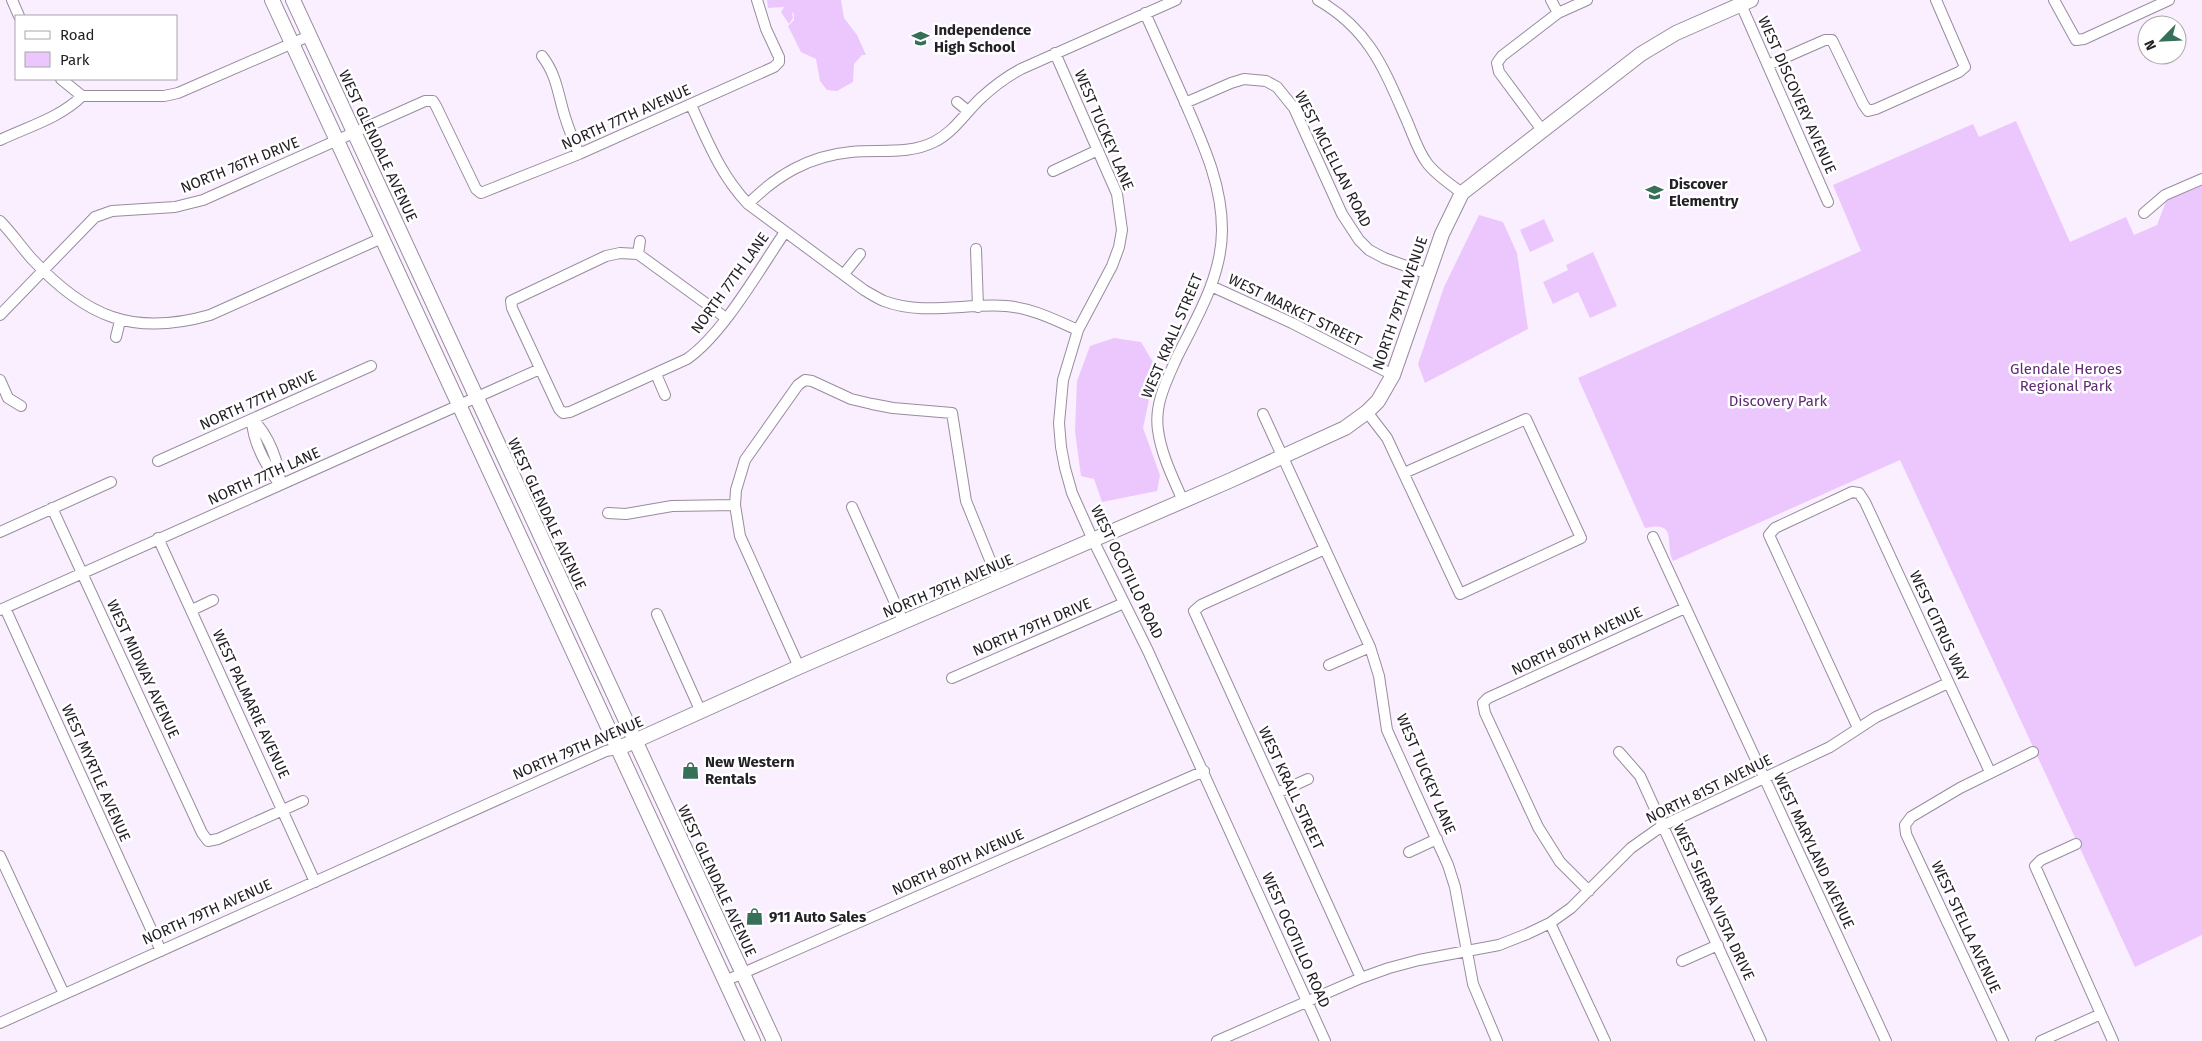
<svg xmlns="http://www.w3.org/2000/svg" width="2202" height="1041" font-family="'Fira Sans',sans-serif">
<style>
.green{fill:#ecc7fd}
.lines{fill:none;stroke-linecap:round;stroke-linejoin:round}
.street-casing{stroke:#988c9d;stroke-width:12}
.secondary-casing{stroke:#988c9d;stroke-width:16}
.street{stroke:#fff;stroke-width:10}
.secondary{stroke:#fff;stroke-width:14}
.labels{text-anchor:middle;stroke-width:5;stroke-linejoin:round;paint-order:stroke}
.poi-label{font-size:15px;font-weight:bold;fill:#242027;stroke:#fff;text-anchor:start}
.street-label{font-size:15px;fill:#242027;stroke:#fff}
.park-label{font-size:15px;fill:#5f2b74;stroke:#fff}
</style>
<rect width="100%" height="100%" fill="#faefff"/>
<path class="green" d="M767 0H841L844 18 857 35 866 55H862L854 64 853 82 837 91 827 90 820 81 816 59 801 52 788 26 794 20V14L792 12 793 18 789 24 781 12 784 7 768 8Z
M2016 121 2070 242 2126 217 2134 235 2157 225 2167 199 2202 183V935L2135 967 1900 460 1673 561C1664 544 1679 520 1645 528L1578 378 1861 251 1833 185 1973 124 1979 137Z
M1479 215 1503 222 1517 253 1528 329 1425 383 1418 364 1444 287Z
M1544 219 1554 241 1530 252 1520 230Z
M1593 252 1617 306 1590 318 1578 292 1553 304 1543 282 1568 270 1566 265Z
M1114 338 1141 342 1156 367 1143 428 1160 475 1157 491 1102 502 1094 479 1081 476 1075 432 1077 381 1090 346Z"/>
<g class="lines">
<defs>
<path id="street" d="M12 0 19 16
M1318 0C1370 30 1384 69 1407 121 1413 135 1418 151 1427 163 1436 175 1450 184 1462 193
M1551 0 1558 13
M1739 0 1828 202
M2054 0 2076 40 2084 39 2169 0
M1145 13C1158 42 1171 71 1184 100 1202 142 1222 183 1222 230 1222 276 1197 317 1177 357 1167 380 1154 404 1158 430 1161 454 1173 478 1183 501
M1055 53 1117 194 1122 230 1119 247 1112 266 1078 330 1063 380 1059 423 1061 447 1065 468 1072 493 1093 540 1148 651 1325 1041
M542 56C557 75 558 95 565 117 569 130 574 142 579 154
M1768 65 1825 40H1832L1863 104 1868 111 1876 109 1959 72 1965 67 1936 0
M61 79 82 96
M957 102 968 111
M1185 103 1231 83 1244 79 1266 81 1277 87 1294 108 1342 214 1359 240 1369 250 1384 258 1428 274
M691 105C708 142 720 174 748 204L864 290C871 294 877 298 884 301 923 316 966 303 1006 306 1032 308 1055 320 1078 330
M1542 130 1499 72 1497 63 1502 56 1558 13 1587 0
M0 140C27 127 60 118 82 96H164L178 93 309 36
M1053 171 1098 150
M748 204C777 175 809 156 851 152 879 149 908 155 934 142 954 132 965 113 981 98 994 86 1006 77 1021 69L1176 0
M2144 213 2165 195 2202 179
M0 221C12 233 21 247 32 259 86 317 133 337 210 315L382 238
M976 249 978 307
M638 254 640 241
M844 274 860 254
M1211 286 1292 323 1393 375
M0 315 95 217 112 211 175 207 203 200 425 101H433L436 106 476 189 481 193 579 154 774 67 779 62V57L766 29 757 0
M726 318 638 254 620 253 606 256 511 301 512 308 559 409 563 413 570 412 687 359C723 334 759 270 785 232
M116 337 120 321
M656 374 665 395
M0 380 8 398 21 406
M1367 412 1387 438 1460 594 1581 538 1526 419 1404 473
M1263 414 1370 647 1379 676 1387 730 1448 865 1455 887 1473 984 1497 1041
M252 419C268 434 280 463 280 485
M252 419C252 441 267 467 280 485
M158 461 371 366
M852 507 904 623
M52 508 202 833 208 841 218 839 303 801
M608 513 626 514 672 506 735 505
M0 532 111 482
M1653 537 1886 1041
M158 538 315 882
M1325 549 1201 605 1194 611 1361 978
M5 608 161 951
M0 610 540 369
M192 610 213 600
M657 614 701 712
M1329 665 1370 647
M799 667 740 536 735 505 736 490 745 460 798 385 805 380 812 381 851 399 872 404 893 408 952 413 966 501 999 582
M952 678 1124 603
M1858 728 1769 535 1775 528 1852 492 1859 493 1865 502 1990 772
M1619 752 1640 776 1761 1041
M1277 793 1308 779
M2076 844 2041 860 2035 866 2113 1041
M1409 852 1437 839
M0 856 64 994
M1589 891 1560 862 1538 827 1485 713 1483 703 1488 698 1685 608
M1550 923 1605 1041
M1682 961 1718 945
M725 981 1204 771
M0 1023 606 751 617 749
M1217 1041 1361 978 1389 968 1419 960 1499 945 1527 934 1550 923 1571 908 1631 848 1662 826 1830 747 1876 717 1948 683
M2003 1041 1906 834 1905 825 1911 817 1960 788 2033 752
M2041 1041 2101 1014"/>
<path id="secondary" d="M272 0 753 1041
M293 0 774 1041
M617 749 799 667 1229 481 1345 428 1367 412 1378 401 1393 375 1442 234 1462 193 1641 54 1676 33 1751 0"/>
</defs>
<use href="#street" class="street-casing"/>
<use href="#secondary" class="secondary-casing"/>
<use href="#street" class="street"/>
<use href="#secondary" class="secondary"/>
</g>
<defs>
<symbol id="school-bare" viewBox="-9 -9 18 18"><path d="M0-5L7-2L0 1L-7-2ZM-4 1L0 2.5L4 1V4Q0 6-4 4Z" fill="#377059" stroke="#fff" stroke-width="2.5" paint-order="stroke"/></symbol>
<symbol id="shop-bare" viewBox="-9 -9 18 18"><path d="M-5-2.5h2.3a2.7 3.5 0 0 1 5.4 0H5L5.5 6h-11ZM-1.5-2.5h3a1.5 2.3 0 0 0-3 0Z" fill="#377059" stroke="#fff" stroke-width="2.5" paint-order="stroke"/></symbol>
</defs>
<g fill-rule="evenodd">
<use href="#school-bare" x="908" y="26" width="25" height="25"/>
<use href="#school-bare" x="1642" y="180" width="25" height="25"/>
<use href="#shop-bare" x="678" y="758" width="25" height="25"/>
<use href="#shop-bare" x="742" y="904" width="25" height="25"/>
</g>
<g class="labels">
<g class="poi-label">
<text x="934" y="35">Independence<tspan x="934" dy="17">High School</tspan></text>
<text x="1669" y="189">Discover<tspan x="1669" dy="17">Elementry</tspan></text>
<text x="705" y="767">New Western<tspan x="705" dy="17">Rentals</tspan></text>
<text x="769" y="922">911 Auto Sales</text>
</g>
<g class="street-label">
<text transform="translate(1797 95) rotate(66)" y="5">WEST DISCOVERY AVENUE</text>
<text transform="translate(626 117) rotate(-24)" y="5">NORTH 77TH AVENUE</text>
<text transform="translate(1104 130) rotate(67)" y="5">WEST TUCKEY LANE</text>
<text transform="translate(378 146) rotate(65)" y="5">WEST GLENDALE AVENUE</text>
<text transform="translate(1333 159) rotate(63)" y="5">WEST MCLELLAN ROAD</text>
<text transform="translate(240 165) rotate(-22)" y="5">NORTH 76TH DRIVE</text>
<text transform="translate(730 283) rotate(-54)" y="5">NORTH 77TH LANE</text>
<text transform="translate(1400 303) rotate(-71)" y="5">NORTH 79TH AVENUE</text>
<text transform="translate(1295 310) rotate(26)" y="5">WEST MARKET STREET</text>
<text transform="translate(1172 336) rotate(-67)" y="5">WEST KRALL STREET</text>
<text transform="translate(258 400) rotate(-24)" y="5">NORTH 77TH DRIVE</text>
<text transform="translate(264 476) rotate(-24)" y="5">NORTH 77TH LANE</text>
<text transform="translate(547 514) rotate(65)" y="5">WEST GLENDALE AVENUE</text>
<text transform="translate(1127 572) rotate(64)" y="5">WEST OCOTILLO ROAD</text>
<text transform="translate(948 586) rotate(-23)" y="5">NORTH 79TH AVENUE</text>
<text transform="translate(1939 626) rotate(65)" y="5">WEST CITRUS WAY</text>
<text transform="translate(1032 627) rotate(-23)" y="5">NORTH 79TH DRIVE</text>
<text transform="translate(1577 641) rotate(-25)" y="5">NORTH 80TH AVENUE</text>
<text transform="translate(143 669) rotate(65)" y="5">WEST MIDWAY AVENUE</text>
<text transform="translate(251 704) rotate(65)" y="5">WEST PALMARIE AVENUE</text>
<text transform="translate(578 748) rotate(-23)" y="5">NORTH 79TH AVENUE</text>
<text transform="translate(96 773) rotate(66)" y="5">WEST MYRTLE AVENUE</text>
<text transform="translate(1426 774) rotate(67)" y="5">WEST TUCKEY LANE</text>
<text transform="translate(1291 788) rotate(65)" y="5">WEST KRALL STREET</text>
<text transform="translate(1709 789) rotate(-26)" y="5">NORTH 81ST AVENUE</text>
<text transform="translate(1814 851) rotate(65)" y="5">WEST MARYLAND AVENUE</text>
<text transform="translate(958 862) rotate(-24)" y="5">NORTH 80TH AVENUE</text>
<text transform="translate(717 881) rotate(65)" y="5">WEST GLENDALE AVENUE</text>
<text transform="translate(1714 902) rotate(65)" y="5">WEST SIERRA VISTA DRIVE</text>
<text transform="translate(207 912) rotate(-24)" y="5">NORTH 79TH AVENUE</text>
<text transform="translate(1966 927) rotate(65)" y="5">WEST STELLA AVENUE</text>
<text transform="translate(1296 940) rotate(66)" y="5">WEST OCOTILLO ROAD</text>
</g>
<g class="park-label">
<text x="2066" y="374">Glendale Heroes<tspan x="2066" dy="17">Regional Park</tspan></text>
<text x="1778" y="406">Discovery Park</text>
</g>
</g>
<rect x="15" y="15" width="162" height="65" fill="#ffffff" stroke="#a7a6a9"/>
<rect x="25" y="31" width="25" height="8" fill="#ffffff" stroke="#a7a6a9"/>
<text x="60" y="40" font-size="15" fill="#242027">Road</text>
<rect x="25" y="52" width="25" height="15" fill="#ecc7fd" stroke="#a7a6a9"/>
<text x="60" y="65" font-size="15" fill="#242027">Park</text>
<g transform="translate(2162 40) rotate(246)"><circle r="24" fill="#ffffff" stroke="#a7a6a9"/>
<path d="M0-4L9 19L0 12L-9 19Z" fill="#377059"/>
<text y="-8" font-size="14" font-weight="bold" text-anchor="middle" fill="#242027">N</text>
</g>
</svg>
